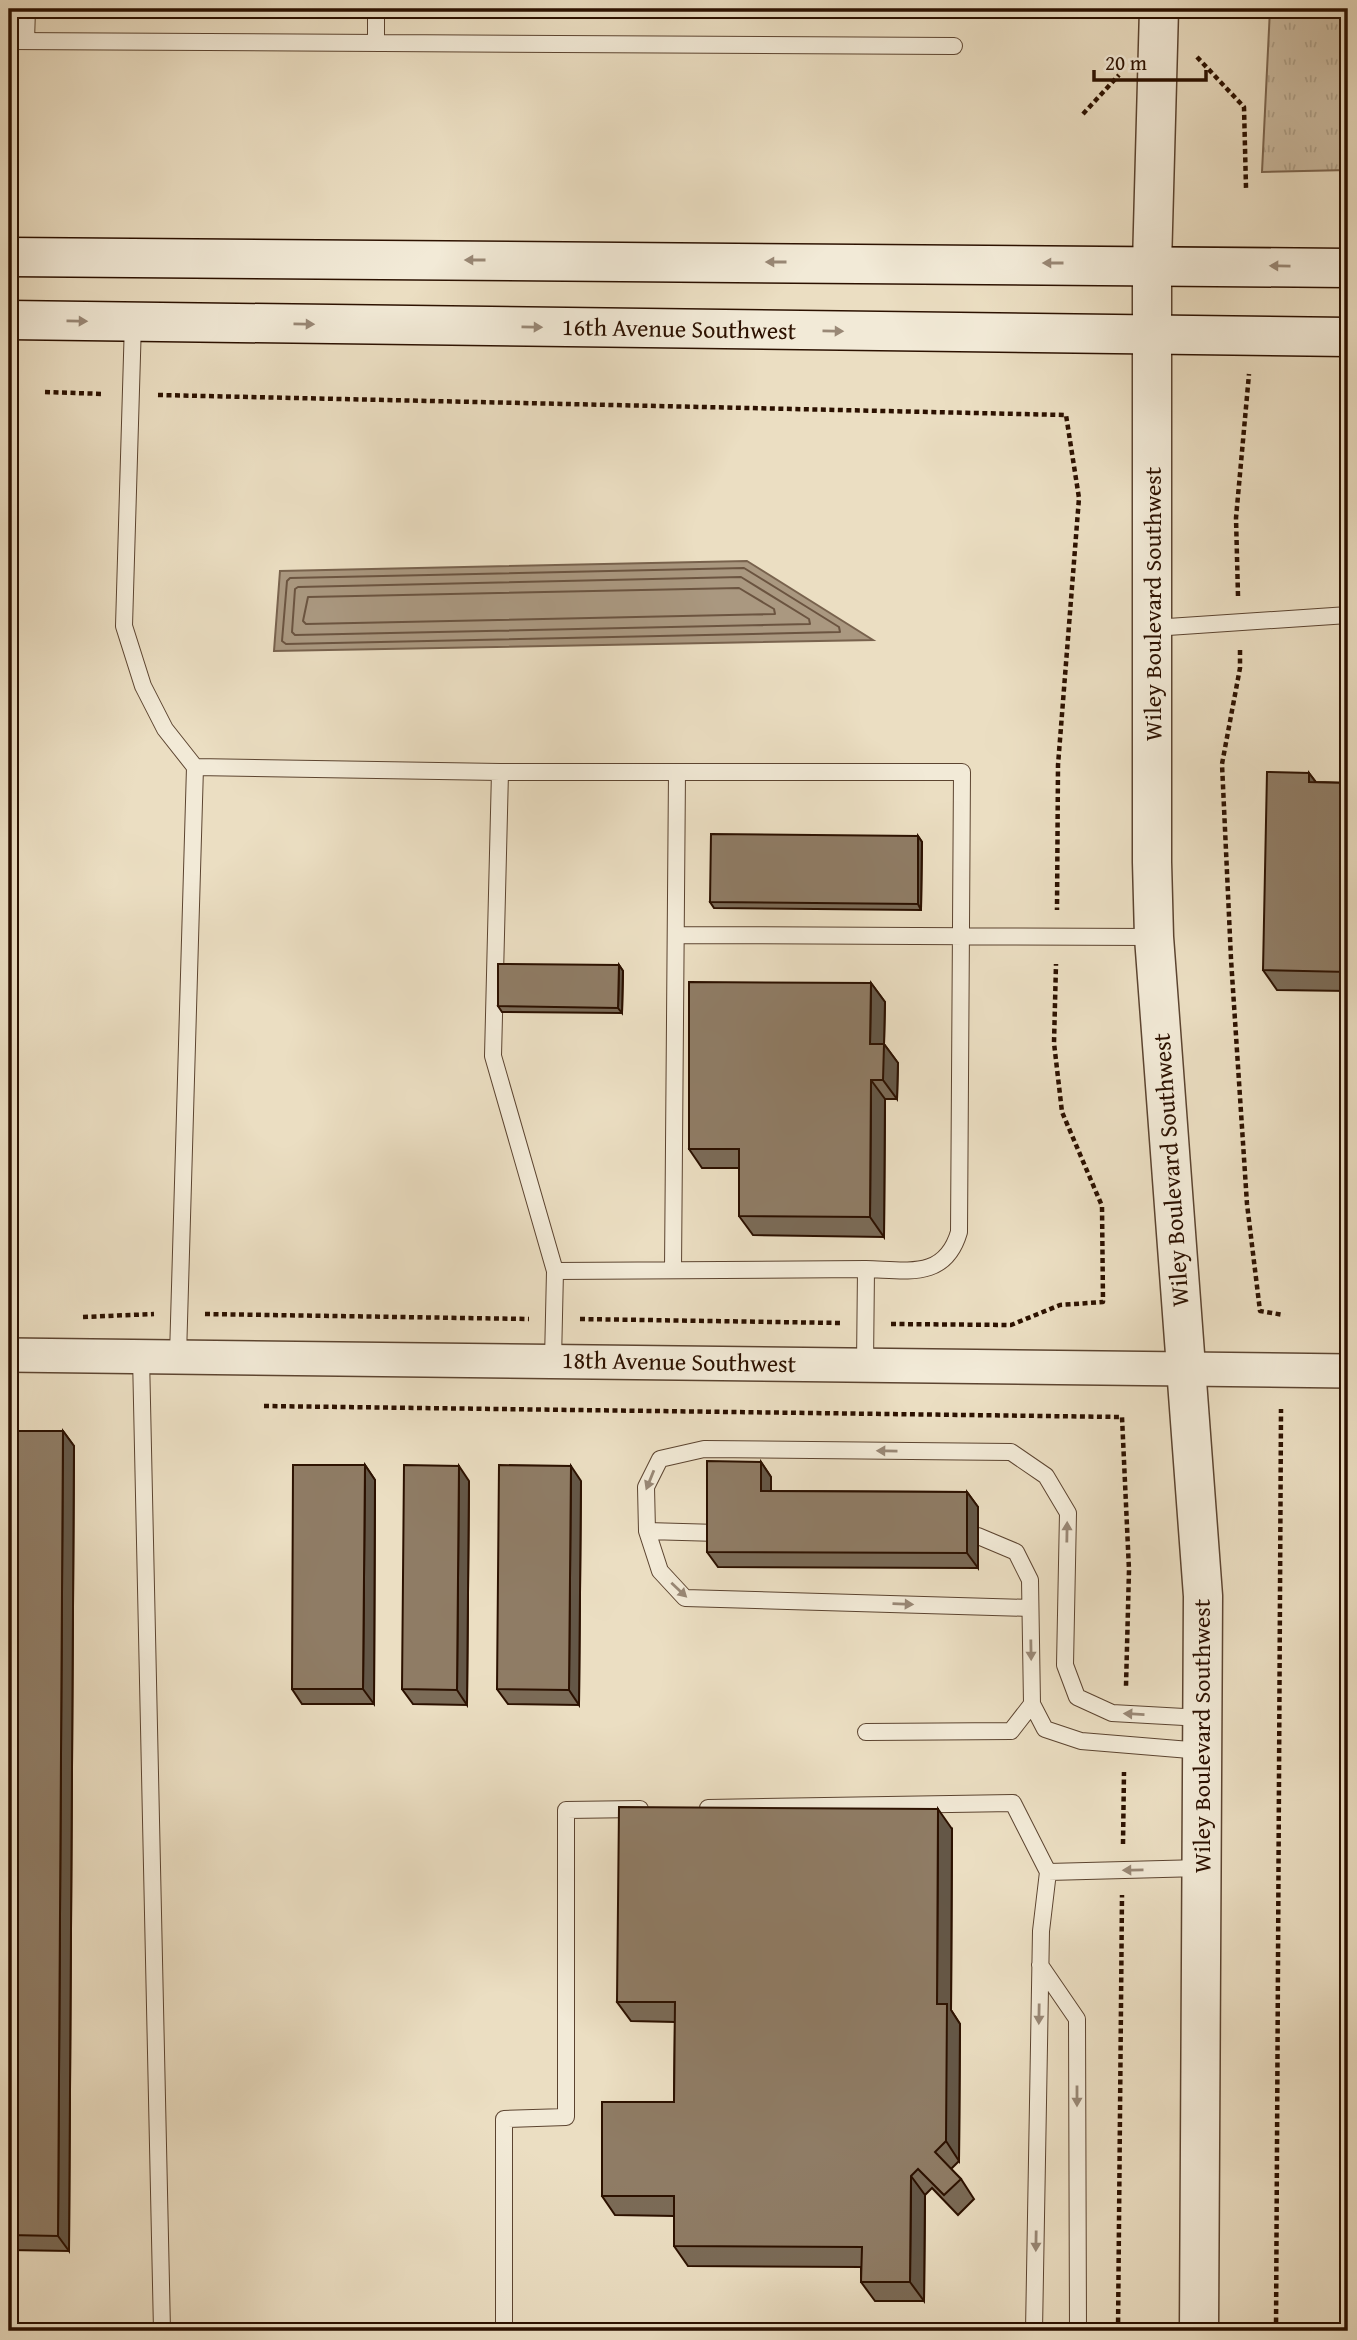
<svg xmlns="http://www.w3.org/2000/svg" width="1357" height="2340" font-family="'Gentium Book Plus',serif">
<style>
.grass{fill:url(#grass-tufts);stroke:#7c6650;stroke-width:2}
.water{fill:#aa9880;stroke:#78624d;stroke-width:2}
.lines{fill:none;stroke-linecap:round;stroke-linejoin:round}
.shore{stroke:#6b5440;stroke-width:2}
.service-casing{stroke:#5c4430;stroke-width:18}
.minor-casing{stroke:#5c4430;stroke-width:36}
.tertiary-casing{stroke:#5c4430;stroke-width:41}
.secondary-casing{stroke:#2c1100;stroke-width:41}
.path{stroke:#2c1100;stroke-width:4.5;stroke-dasharray:5 3.5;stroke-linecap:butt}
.service{stroke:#f2ead7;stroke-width:16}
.minor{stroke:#f2ead7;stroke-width:33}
.tertiary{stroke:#f2ead7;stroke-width:38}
.secondary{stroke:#f2ead7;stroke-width:38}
.wall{fill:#7b6b57;stroke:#2c1100;stroke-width:2}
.shaded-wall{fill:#645747;stroke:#2c1100;stroke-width:2}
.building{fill:#8f7c65;stroke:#2c1100;stroke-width:2}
.oneway{fill:#998876}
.labels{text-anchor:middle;stroke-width:7;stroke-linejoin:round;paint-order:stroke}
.street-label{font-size:24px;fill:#2c1100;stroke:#f2ead7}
</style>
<defs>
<pattern id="grass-tufts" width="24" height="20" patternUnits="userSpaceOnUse" patternTransform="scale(1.75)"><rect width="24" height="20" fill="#cbbba1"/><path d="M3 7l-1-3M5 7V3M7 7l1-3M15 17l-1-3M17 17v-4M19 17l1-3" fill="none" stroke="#aea089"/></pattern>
</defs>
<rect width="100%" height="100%" fill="#ebdec2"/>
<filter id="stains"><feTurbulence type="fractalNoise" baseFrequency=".00286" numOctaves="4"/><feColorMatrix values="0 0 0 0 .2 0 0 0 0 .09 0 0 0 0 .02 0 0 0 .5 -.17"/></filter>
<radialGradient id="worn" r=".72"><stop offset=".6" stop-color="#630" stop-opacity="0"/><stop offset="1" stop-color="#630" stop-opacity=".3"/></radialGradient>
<path class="grass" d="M1270 9H1348V170L1262 172Z"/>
<path class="water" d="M747 561 873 640 274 651 280 571Z"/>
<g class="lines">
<path class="shore" d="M744 568 839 627 840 632 286 644 282 641 287 581 290 578Z
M741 577 809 619 810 624 295 635 292 632 295 589 298 587Z
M739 588 774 609 775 614 306 624 303 621 308 597Z"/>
<defs>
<path id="service" d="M9 41 954 46
M26 41 27 9
M376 43V9
M133 322 124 626 143 686 165 729 195 767
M1153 628 1348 615
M500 772H962L959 1232C945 1280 907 1270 866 1269L865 1365
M676 935 1154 937
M673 1270 677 772
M555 1271 866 1269
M141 1356 162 2331
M178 1356 195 767 500 772 493 1056 555 1271 553 1360
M647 1531 660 1571 685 1598 1030 1608
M718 1533 647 1531 646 1487 660 1459 704 1449 1011 1452 1046 1476 1068 1513 1065 1665 1077 1697 1112 1713 1202 1718
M978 1536 1016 1552 1030 1580 1032 1704 1045 1729 1081 1741 1202 1751
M866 1732 1011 1731 1032 1704
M708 1808 1013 1803 1048 1872 1041 1931 1034 2331
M1048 1872 1201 1868
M1040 1965 1077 2019 1078 2331
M504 2331V2119L566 2117V1810L640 1809"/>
<path id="minor" d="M9 1355 1348 1371"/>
<path id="tertiary" d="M1159 9 1152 264V862L1154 937 1203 1596 1199 2331"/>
<path id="secondary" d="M9 257 1348 268
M9 320 1348 337"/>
</defs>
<use href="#service" class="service-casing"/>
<use href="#minor" class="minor-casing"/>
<use href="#tertiary" class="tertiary-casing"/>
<use href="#secondary" class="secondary-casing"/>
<path class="path" d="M1197 57 1244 107 1246 188
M1083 114 1119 75
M45 392 104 394
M158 395 1066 415 1079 498 1058 765 1057 910
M1238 596 1236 518 1249 374
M1240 650V668L1222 764 1231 959 1247 1204 1260 1311 1284 1315
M205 1314 529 1319
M83 1317 154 1314
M580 1319 840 1323
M891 1324 1011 1325 1060 1305 1103 1302 1102 1206 1062 1112 1054 1043 1056 964
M264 1406 1122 1417 1129 1570 1126 1686
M1123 1844 1124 1772
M1118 2331 1122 1895
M1276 2331 1281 1409"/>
<use href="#service" class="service"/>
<use href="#minor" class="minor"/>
<use href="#tertiary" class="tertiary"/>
<use href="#secondary" class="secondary"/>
</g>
<path class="wall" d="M1309 773 1316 782 1348 783V991L1277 990 1263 970Z
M918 836 922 842 921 910 714 908 710 902Z
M619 965 623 971 622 1013 502 1012 498 1006Z
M871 983 885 1002 884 1044 898 1063 897 1099H885L884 1237 753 1235 739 1216V1168H702L689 1149Z
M9 1431H63L74 1446 69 2251 9 2250Z
M761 1462 771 1477V1491L967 1492 978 1507V1568L718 1567 707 1552Z
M365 1465 375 1480 374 1704H302L292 1689Z
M469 1481 467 1705 413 1704 402 1689Z
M581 1481 579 1705 508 1704 497 1689Z
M952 1829 951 2010 960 2024 959 2161 951 2169 961 2179 974 2199 958 2215 932 2188 925 2195 924 2301H875L861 2282V2267L688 2266 674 2246V2216L615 2215 602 2196 674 2102 675 2022 631 2021 617 2002Z"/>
<path class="shaded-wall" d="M1309 773 1323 792 1309 782Z
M918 836 922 842 921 910 918 904Z
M619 965 623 971 622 1013 618 1008Z
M871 983 885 1002 884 1044 898 1063 897 1099 883 1080 870 1044Z
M871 1080 885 1099 884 1237 870 1217Z
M63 1431 74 1446 69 2251 58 2236Z
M761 1462 771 1477V1507L761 1491Z
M365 1465 375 1480 374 1704 363 1689Z
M459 1466 469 1481 467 1705 457 1690Z
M571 1466 581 1481 579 1705 569 1690Z
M967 1492 978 1507V1568L967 1553Z
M938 1809 952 1829 951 2010 960 2024 959 2161 946 2141 937 2004Z
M911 2176 925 2195 924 2301 910 2282Z"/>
<path class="building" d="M1267 772 1309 773V782L1348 783V972L1263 970Z
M711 834 918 836V904L710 902Z
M498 964 619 965 618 1008 498 1006Z
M689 982 871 983 870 1044H884L883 1080H871L870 1217 739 1216V1149H689Z
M9 1431H63L58 2236 9 2235Z
M707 1461 761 1462V1491L967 1492V1553L707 1552Z
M293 1465H365L363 1689H292Z
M404 1465 459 1466 457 1690 402 1689Z
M499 1465 571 1466 569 1690 497 1689Z
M619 1807 938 1809 937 2004H947L946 2141 935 2152 961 2179 944 2195 918 2169 911 2176 910 2282H861L862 2247 674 2246V2196H602V2102H674L675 2002H617Z"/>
<defs><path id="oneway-solid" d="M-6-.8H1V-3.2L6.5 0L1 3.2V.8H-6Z" transform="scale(1.75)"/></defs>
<g class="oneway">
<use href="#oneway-solid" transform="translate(475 260) rotate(-180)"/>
<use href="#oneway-solid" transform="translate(776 262) rotate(-180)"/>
<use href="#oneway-solid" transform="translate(1053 263) rotate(-180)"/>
<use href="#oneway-solid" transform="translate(1280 266) rotate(-179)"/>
<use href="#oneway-solid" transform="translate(77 321) rotate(1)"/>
<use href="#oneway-solid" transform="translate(304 324) rotate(1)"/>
<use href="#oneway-solid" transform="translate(532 327) rotate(1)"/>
<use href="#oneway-solid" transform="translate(833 331) rotate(1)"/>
<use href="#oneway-solid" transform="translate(887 1451) rotate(-179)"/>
<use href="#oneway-solid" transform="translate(650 1480) rotate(112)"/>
<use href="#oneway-solid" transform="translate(1067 1532) rotate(-89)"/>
<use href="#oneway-solid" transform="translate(679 1590) rotate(43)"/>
<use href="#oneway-solid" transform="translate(903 1604) rotate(2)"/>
<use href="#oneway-solid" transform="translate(1031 1650) rotate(89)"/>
<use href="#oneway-solid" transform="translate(1134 1714) rotate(-177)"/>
<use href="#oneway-solid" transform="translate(1133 1870) rotate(179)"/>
<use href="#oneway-solid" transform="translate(1039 2014) rotate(91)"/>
<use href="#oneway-solid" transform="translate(1077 2096) rotate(90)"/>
<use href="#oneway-solid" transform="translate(1036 2241) rotate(91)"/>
</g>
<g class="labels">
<g class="street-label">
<text transform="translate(679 329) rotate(1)" y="8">16th Avenue Southwest</text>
<text transform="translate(1153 604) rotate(-90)" y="8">Wiley Boulevard Southwest</text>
<text transform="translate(1171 1170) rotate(-94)" y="8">Wiley Boulevard Southwest</text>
<text transform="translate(679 1362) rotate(1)" y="8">18th Avenue Southwest</text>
<text transform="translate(1202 1736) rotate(-90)" y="8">Wiley Boulevard Southwest</text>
</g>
</g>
<rect width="1357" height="2340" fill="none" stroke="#ebdec2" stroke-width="35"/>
<rect x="10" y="10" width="1336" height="2319" fill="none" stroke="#2c1100" stroke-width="3.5"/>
<rect x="18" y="18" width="1322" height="2305" fill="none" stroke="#2c1100" stroke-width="2"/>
<path d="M1094 70v10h112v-10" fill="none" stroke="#2c1100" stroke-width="3.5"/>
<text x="1105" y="70" font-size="21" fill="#2c1100" stroke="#f2ead7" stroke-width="5" paint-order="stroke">20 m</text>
<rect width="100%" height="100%" filter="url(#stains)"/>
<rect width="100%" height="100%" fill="url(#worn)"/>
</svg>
